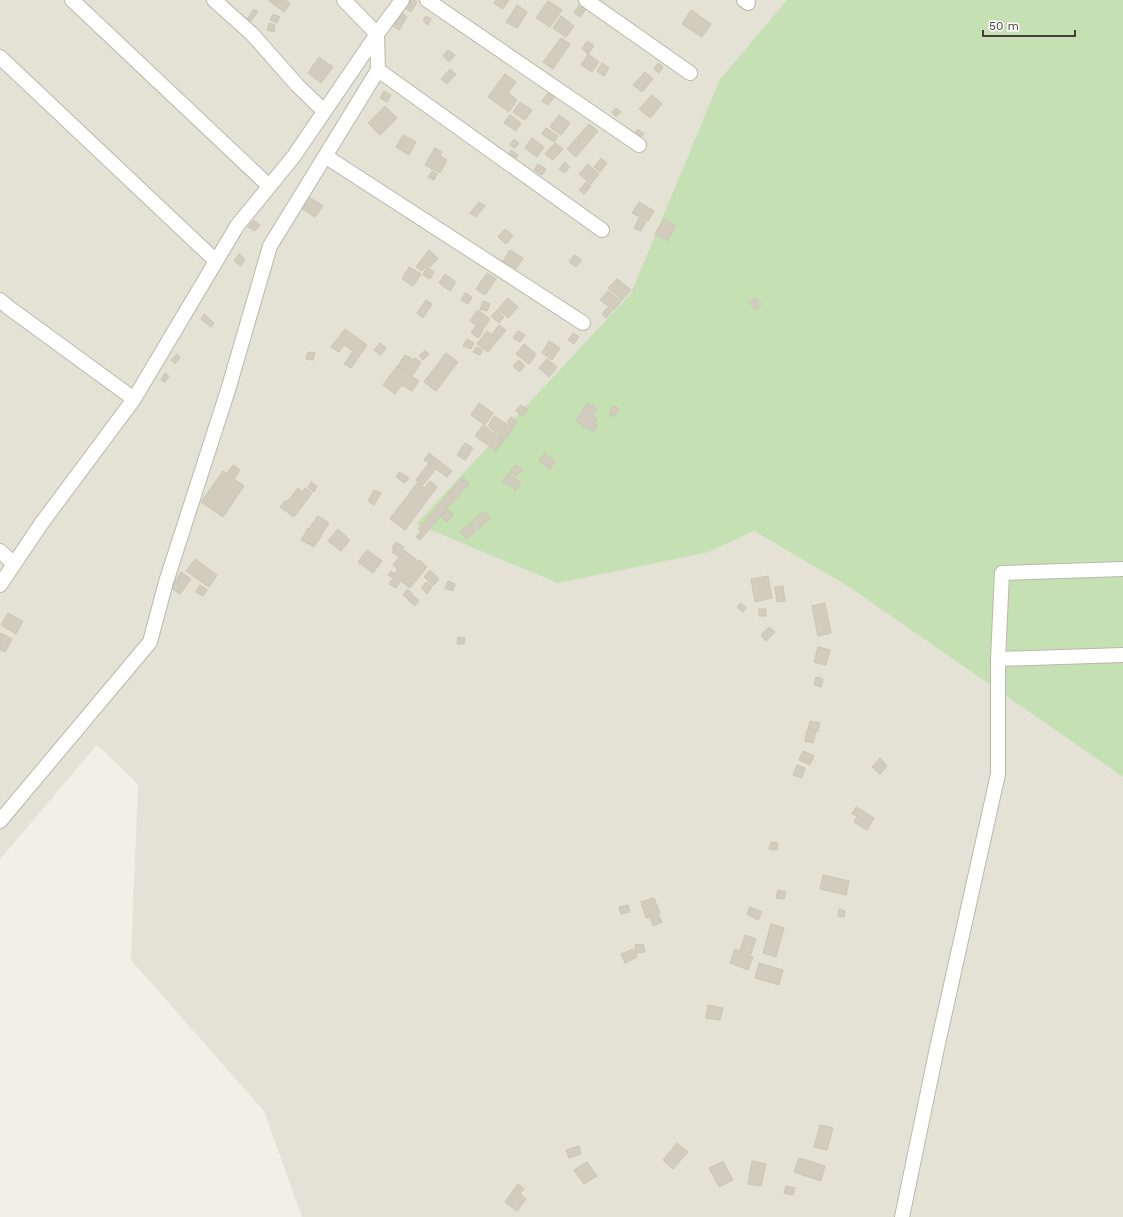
<svg xmlns="http://www.w3.org/2000/svg" width="1123" height="1217" font-family="'Work Sans',sans-serif">
<style>
.residential{fill:#e4e1d5}
.green{fill:#c5e1b3}
.building{fill:#d1ccbd;stroke:#cbc5b1}
.lines{fill:none;stroke-linecap:round;stroke-linejoin:round}
.minor-casing{stroke:#bbb8aa;stroke-width:16}
.minor{stroke:#fff;stroke-width:14}
</style>
<rect width="100%" height="100%" fill="#f1efe6"/>
<path class="residential" d="M0 0H787L720 79 631 293 416 524 709 552 754 531 849 587 1123 777V1217H302L264 1111 131 960 138 784 97 745 0 859Z"/>
<path class="green" d="M787 0H1123V777L849 587 754 531 709 552 558 583 416 524 631 293 720 79Z"/>
<path class="building" d="M268 0H286L290 4 284 12Z
M410 0H414L417 2 411 12 405 8Z
M496 0H509L503 9 494 3Z
M548 1 562 10 550 27 536 18Z
M580 4 587 8 580 17 574 13Z
M517 5 527 12 517 28 506 22Z
M254 9 258 12 251 21 247 19Z
M691 10 711 24 702 37 682 24Z
M402 13 407 17 399 30 393 26Z
M273 14 280 17 277 23 270 20Z
M426 16 431 19 428 25 423 21Z
M561 16 574 26 566 37 553 28Z
M269 23 275 25 274 32 267 30Z
M561 38 570 44 553 69 543 62Z
M587 41 594 46 588 54 582 49Z
M448 50 455 55 449 62 443 56Z
M588 54 599 62 592 72 581 65Z
M319 57 333 67 321 83 308 73Z
M602 63 609 68 604 76 597 71Z
M658 63 663 67 659 73 654 69Z
M450 69 456 74 447 84 441 79Z
M645 72 653 79 642 92 633 85Z
M505 74 516 82 508 93 517 100 509 112 488 97Z
M384 91 391 95 387 102 380 98Z
M548 93 554 97 548 105 542 101Z
M652 95 662 104 650 118 639 109Z
M520 102 532 110 525 120 513 112Z
M385 106 397 118 380 135 368 123Z
M616 108 621 112 616 117 612 112Z
M510 115 521 123 516 131 504 123Z
M559 115 570 123 561 135 550 127Z
M589 124 598 131 576 157 567 149Z
M546 128 558 136 554 142 542 134Z
M638 129 644 134 639 139 634 134Z
M403 135 416 142 409 155 396 147Z
M532 138 544 147 537 157 525 148Z
M514 139 519 143 515 148 510 145Z
M555 143 563 149 553 160 545 154Z
M435 148 442 152 440 156 447 160 440 173 425 165Z
M511 150 518 155 515 160 508 155Z
M601 158 607 163 600 172 594 167Z
M565 162 570 167 564 173 559 169Z
M538 164 546 169 542 175 534 170Z
M588 164 599 174 591 184 579 174Z
M432 171 437 174 434 180 428 177Z
M586 182 591 186 584 194 579 190Z
M309 197 323 206 315 217 301 208Z
M479 202 485 206 476 217 470 213Z
M639 202 654 211 648 221 632 213Z
M639 218 646 222 641 231 634 228Z
M664 219 676 226 667 241 655 234Z
M254 220 260 225 255 231 248 227Z
M505 229 513 236 506 244 498 237Z
M429 250 438 258 430 267 427 265 422 271 416 267Z
M510 250 523 258 516 269 503 261Z
M239 254 245 259 241 266 234 261Z
M574 255 582 260 576 267 569 262Z
M409 267 421 274 413 286 402 279Z
M427 267 434 272 430 279 423 275Z
M487 273 496 279 485 295 476 289Z
M445 274 456 282 450 291 439 283Z
M617 279 631 290 622 300 608 288Z
M608 291 621 301 614 310 600 300Z
M465 293 472 297 468 304 461 300Z
M755 297 762 304 756 310 749 303Z
M508 298 518 307 508 318 498 309Z
M426 300 432 304 423 318 417 313Z
M483 301 490 304 487 311 480 309Z
M608 307 612 311 606 318 602 314Z
M478 310 490 319 482 330 470 321Z
M497 310 504 317 499 323 491 316Z
M204 314 214 323 211 327 201 319Z
M499 325 506 330 499 339 492 334Z
M476 326 483 331 478 338 471 333Z
M345 329 367 345 351 368 344 364 353 351 344 345 339 352 331 347Z
M487 331 498 339 488 352 477 344Z
M518 331 525 335 520 342 513 338Z
M573 333 579 337 574 344 568 340Z
M467 339 474 343 471 349 463 346Z
M549 341 560 348 552 360 542 353Z
M380 343 386 348 381 355 374 350Z
M524 344 536 354 529 364 516 354Z
M476 347 482 350 480 355 473 352Z
M425 350 429 354 423 360 419 356Z
M308 352 315 353 313 360 306 359Z
M446 353 458 362 436 391 424 382Z
M177 354 180 358 175 364 171 360Z
M405 355 414 360 415 358 421 362 413 375 398 366Z
M547 359 557 367 549 377 539 368Z
M519 360 525 366 519 372 513 366Z
M397 366 419 381 412 391 402 385 395 394 383 385Z
M165 373 169 376 165 382 161 380Z
M479 403 493 413 485 425 471 415Z
M587 403 597 409 592 416 597 419 594 423 597 425 593 432 576 421Z
M521 405 528 410 522 417 516 411Z
M613 406 619 409 614 417 609 414Z
M494 416 513 428 506 439 488 426Z
M511 417 517 422 513 427 507 422Z
M483 425 504 440 496 451 475 436Z
M465 443 473 448 465 460 457 455Z
M429 453 452 471 447 477 436 469 423 485 416 480 429 463 424 460Z
M544 454 555 461 550 469 539 461Z
M233 465 240 470 235 478 227 473Z
M516 465 522 469 516 476 510 471Z
M223 471 244 486 223 517 201 502Z
M399 472 409 478 405 483 396 477Z
M509 473 515 478 509 486 502 481Z
M462 477 469 483 420 540 416 537 421 531 418 529Z
M516 479 521 483 515 490 511 486Z
M430 481 437 487 405 530 390 519 418 482 425 488Z
M311 482 317 486 314 492 308 488Z
M298 488 303 492 305 488 312 493 294 517 280 507 286 500 288 501Z
M374 490 381 493 374 505 368 501Z
M447 509 453 514 447 522 441 517Z
M484 511 490 517 486 522 479 515Z
M318 516 329 523 322 534 310 527Z
M478 516 485 523 478 529 471 522Z
M470 523 476 530 467 539 460 532Z
M308 528 322 535 314 547 301 540Z
M338 529 350 540 341 551 328 541Z
M396 542 404 547 398 556 392 552 394 550 392 548Z
M367 550 382 561 373 573 358 562Z
M404 550 417 560 396 588 389 584 393 578 388 575 391 571 394 574 398 569 393 565Z
M195 559 217 575 209 587 186 571Z
M419 560 427 567 410 588 402 582Z
M430 570 439 579 433 586 424 577Z
M181 572 191 579 180 594 171 588Z
M768 576 772 598 755 602 751 579Z
M448 581 455 584 453 591 445 588Z
M426 582 432 587 427 594 421 588Z
M200 585 207 590 203 596 196 592Z
M783 586 785 601 777 602 775 587Z
M407 589 413 594 409 600 403 595Z
M413 596 419 600 415 606 409 601Z
M740 603 746 607 743 612 737 607Z
M825 603 831 633 818 636 812 606Z
M759 609H766V616H759Z
M8 613 23 621 16 634 1 625Z
M769 627 775 632 766 641 761 635Z
M1 633 12 639 5 652 0 650Z
M458 637 465 638 464 644H457Z
M818 647 830 650 826 665 814 662Z
M816 677 823 679 821 687 814 685Z
M810 721 820 723 818 732 808 729Z
M807 730 816 732 813 743 805 741Z
M803 751 814 756 810 765 799 760Z
M880 758 887 766 880 774 872 767Z
M797 765 805 768 802 778 793 775Z
M856 807 874 818 867 830 854 822 857 816 852 814Z
M771 842 778 843 777 850 769 849Z
M823 875 849 881 846 895 820 889Z
M778 890 786 892 784 899 776 898Z
M654 898 660 913 646 918 641 902Z
M628 905 630 912 621 914 619 907Z
M750 907 762 912 758 920 747 914Z
M839 909 845 911 844 917 838 916Z
M659 915 662 922 653 926 650 918Z
M771 924 784 928 776 957 763 953Z
M745 935 756 939 751 954 740 950Z
M643 944 645 952 636 953 635 945Z
M633 949 637 957 625 963 621 954Z
M735 949 753 957 748 970 730 963Z
M759 963 783 970 779 985 755 978Z
M708 1005 723 1008 720 1020 706 1018Z
M820 1125 833 1128 827 1150 814 1147Z
M677 1143 688 1152 673 1169 663 1160Z
M579 1146 581 1154 569 1158 566 1150Z
M799 1158 825 1166 821 1181 794 1172Z
M723 1161 733 1180 719 1187 709 1168Z
M752 1161 766 1164 761 1186 748 1184Z
M587 1162 597 1176 584 1184 574 1170Z
M518 1184 524 1189 520 1194 526 1199 517 1211 505 1202Z
M786 1186 795 1188 793 1195 784 1193Z"/>
<g class="lines">
<defs>
<path id="minor" d="M72 0 269 186
M214 0 252 34 297 85 324 111
M427 0 639 145
M586 0 690 73
M744 0 748 3
M0 57 216 261
M378 70 602 230
M325 156 583 323
M0 300 8 307 134 399
M0 551 14 564
M0 585 41 524 134 399 237 226 294 156 377 34 344 0
M998 659 1123 655
M0 821 150 642 166 582 228 390 270 246 378 70 377 34 402 0
M902 1217 937 1048 998 774V659L1002 573 1123 569"/>
</defs>
<use href="#minor" class="minor-casing"/>
<use href="#minor" class="minor"/>
</g>
<path d="M983 30v6h92v-6" fill="none" stroke="#434036" stroke-width="2"/>
<text x="989" y="30" font-size="12" fill="#434036" stroke="#ffffff" stroke-width="3" paint-order="stroke">50 m</text>
</svg>
